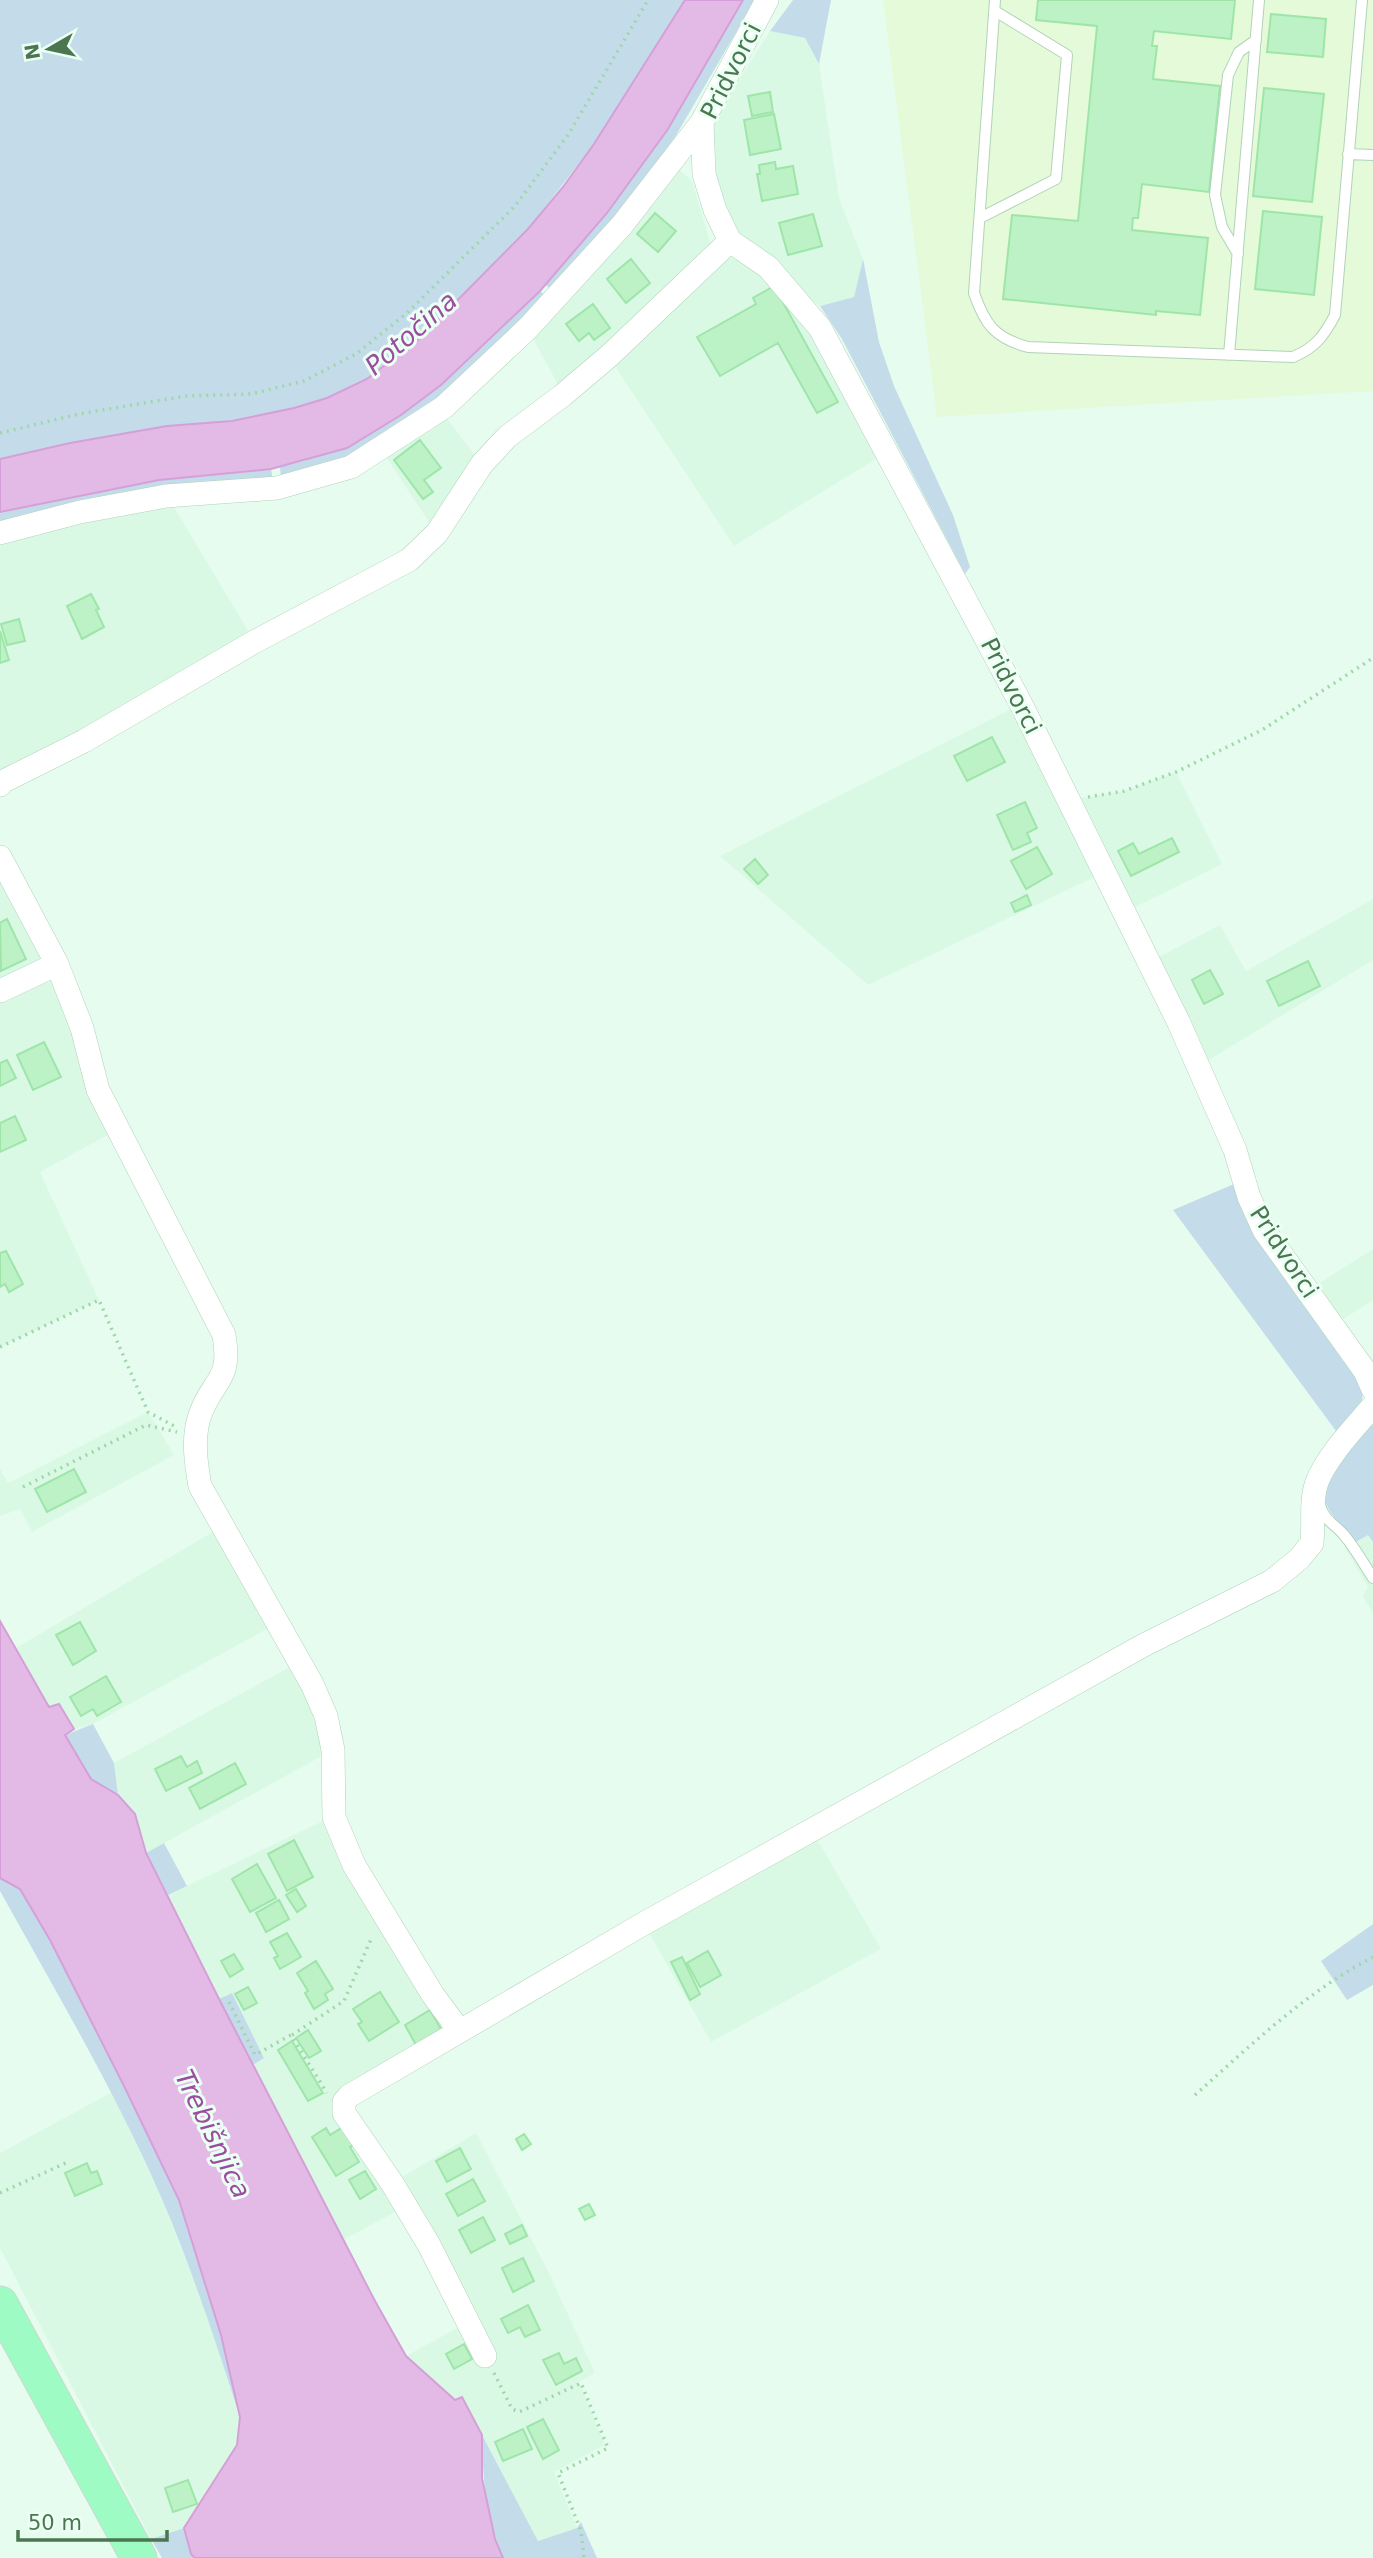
<svg xmlns="http://www.w3.org/2000/svg" width="1373" height="2558" font-family="'DejaVu Sans',sans-serif">
<style>
.residential{fill:#daf9e5}
.medical{fill:#e4fad9}
.green{fill:#c4dcea}
.water{fill:#e3bae6;stroke:#d5a0d8;stroke-width:2}
.building{fill:#bdf2c7;stroke:#9ee5a9;stroke-width:2}
.lines{fill:none;stroke-linecap:round;stroke-linejoin:round}
.service-casing{stroke:#b1d3b9;stroke-width:12}
.minor-casing{stroke:#b1d3b9;stroke-width:24}
.primary-casing{stroke:#ccd9ce;stroke-width:37}
.path{stroke:#a0d7a9;stroke-width:3.5;stroke-dasharray:2 5;stroke-linecap:butt}
.service{stroke:#fff;stroke-width:10}
.minor{stroke:#fff;stroke-width:23}
.primary{stroke:#9efbc4;stroke-width:35}
.labels{text-anchor:middle;stroke-width:6;stroke-linejoin:round;paint-order:stroke}
.street-label{font-size:24px;fill:#4a7650;stroke:#ecfff4}
.water-label{font-size:26px;font-style:italic;fill:#9a4d9f;stroke:#ecfff4}
</style>
<rect width="100%" height="100%" fill="#e6fcef"/>
<path class="residential" d="M770 31 805 38 819 64 839 198 863 259 854 297 820 306 800 292 736 236 711 173 710 124Z
M680 170 692 181 710 242V257L562 392 531 335 669 173Z
M723 257 745 260 790 300 884 454 734 546 610 359Z
M444 414 480 462 435 531 384 454Z
M171 502 253 639 0 781V539Z
M1021 704 1069 800 1124 791 1176 772 1222 864 1129 910 1109 870 868 985 720 856Z
M0 863 55 965 115 1131 40 1172 99 1300 0 1347Z
M1373 899V960L1204 1063 1155 959 1220 925 1246 971Z
M1373 1249V1300L1337 1323 1313 1287Z
M148 1412 174 1455 32 1532 20 1509 0 1516V1469L8 1483Z
M221 1527 276 1624 93 1724 74 1729 59 1704 49 1708 16 1648Z
M1368 1534 1373 1542V1613L1363 1597 1368 1587 1345 1548Z
M297 1663 331 1751 146 1853 135 1814 118 1795 114 1763Z
M331 1817 449 2025 347 2094 392 2183 476 2133 548 2271 595 2373 579 2382 605 2445 554 2472 577 2528 538 2541 462 2398 456 2400 406 2356 459 2327 397 2211 343 2240 253 2065 264 2058 232 1993 219 1999 168 1895Z
M813 1832 881 1949 711 2042 645 1926Z
M112 2092 161 2197 202 2301 240 2417 237 2445 184 2528 151 2539 0 2248V2153Z"/>
<path class="medical" d="M883 0H1373V391L937 417Z"/>
<path class="green" d="M0 0H685L594 144 528 229 419 339 367 379 327 398 294 408 232 421 167 426 70 443 0 459Z
M743 0H755L675 137 615 220 553 292 545 284 607 213 668 129Z
M793 0H831L819 64 805 38 770 31Z
M863 259 879 342 894 386 953 515 970 567 965 574 842 339 820 306 854 297Z
M540 291 548 298 436 403 347 460 281 479 280 467 305 461 441 385Z
M271 469 273 481 0 524V512L159 480Z
M1234 1184 1364 1388 1361 1405 1339 1435 1173 1210Z
M1373 1425V1542L1368 1535 1356 1542C1340 1526 1327 1513 1322 1491L1358 1434Z
M93 1724 114 1763 118 1795 91 1779 65 1735Z
M164 1843 187 1886 168 1895 146 1853Z
M0 1878 20 1889 50 1940 123 2084 179 2200 221 2335 240 2417C216 2343 192 2269 161 2197 115 2091 56 1992 0 1891Z
M1373 1924V1985L1347 2000 1321 1961Z
M232 1993 264 2058 253 2065 219 1999Z
M482 2435 538 2541 577 2528 581 2522 597 2558H503C487 2519 482 2478 482 2435Z
M184 2528 191 2554 195 2558H162L151 2539Z"/>
<path class="water" d="M685 0H743L668 129 607 213 540 291 441 385 401 415 347 448 271 469 159 480 0 512V459L70 443 167 426 232 421 294 408 327 398 367 379 419 339 528 229 563 187 594 144Z
M0 1621 49 1707 59 1704 74 1729 65 1735 91 1779 118 1795 135 1814 146 1853 219 1999 375 2301 406 2356 455 2400 462 2397 482 2435V2478L495 2539 503 2558H195L191 2554 184 2528 237 2445 240 2417 221 2335 179 2200 123 2084 50 1940 20 1889 0 1878Z"/>
<path class="building" d="M1038 0H1235L1231 39 1154 31 1152 46H1157L1153 79 1220 86 1209 192 1142 184 1138 218H1133L1132 230 1208 238 1200 315 1156 311V315L1003 299 1012 215 1078 221 1097 26 1036 20Z
M1271 14 1326 19 1323 57 1267 52Z
M1264 88 1324 94 1312 202 1253 196Z
M770 92 773 112 752 116 748 96Z
M774 114 781 149 750 155 744 120Z
M775 162 776 169 793 166 798 194 762 201 757 174H760L759 165Z
M1263 211 1322 217 1314 295 1255 289Z
M655 213 676 231 658 252 637 234Z
M813 214 822 246 788 255 779 223Z
M631 259 650 283 626 303 607 279Z
M774 286 838 402 817 413 778 343 720 376 697 337 756 304 753 298Z
M593 304 610 328 594 340 589 333 579 341 566 324Z
M420 440 441 468 424 480 433 492 423 499 394 460Z
M91 594 99 609 96 610 104 627 82 639 67 606Z
M19 619 25 641 7 645 1 624Z
M0 631 9 660 0 663Z
M992 737 1005 762 967 781 954 756Z
M1025 802 1037 828 1027 833 1031 842 1013 850 997 815Z
M1172 838 1179 852 1131 876 1118 851 1133 843 1139 854Z
M1037 847 1052 874 1026 889 1011 861Z
M755 859 768 875 758 884 744 869Z
M1027 895 1031 905 1015 912 1011 903Z
M7 919 26 959 1 971 0 923Z
M1308 961 1320 986 1279 1006 1267 981Z
M1210 970 1223 994 1204 1004 1192 980Z
M44 1042 61 1077 33 1090 17 1055Z
M7 1060 16 1078 0 1086V1063Z
M15 1116 26 1140 0 1152V1123Z
M6 1251 23 1284 9 1292 5 1284 0 1287V1253Z
M74 1469 86 1492 47 1512 35 1489Z
M80 1622 96 1651 73 1665 56 1635Z
M106 1676 121 1702 97 1716 93 1709 81 1716 70 1697Z
M181 1756 187 1767 197 1761 202 1773 166 1791 155 1769Z
M235 1763 246 1784 200 1809 189 1788Z
M294 1840 313 1877 287 1891 268 1854Z
M257 1864 276 1898 250 1912 232 1879Z
M296 1889 306 1906 297 1912 286 1895Z
M279 1900 289 1919 266 1932 256 1913Z
M287 1933 301 1957 280 1969 274 1958 278 1956 270 1942Z
M708 1951 721 1975 700 1987 687 1963Z
M234 1954 243 1969 230 1977 221 1961Z
M682 1957 700 1994 690 2000 671 1962Z
M316 1961 333 1989 325 1994 328 2000 314 2009 305 1993 308 1991 297 1973Z
M248 1987 257 2003 244 2010 235 1994Z
M380 1992 399 2022 369 2041 358 2024 362 2022 353 2009Z
M430 2010 441 2029 416 2045 405 2025Z
M308 2030 321 2051 309 2058 296 2038Z
M292 2041 323 2093 308 2101 278 2050Z
M343 2127 354 2145 350 2147 359 2162 336 2176 312 2137 326 2128 330 2135Z
M524 2134 531 2144 522 2150 516 2139Z
M460 2148 471 2169 447 2182 436 2161Z
M87 2163 91 2173 97 2171 102 2184 75 2196 65 2173Z
M365 2171 376 2189 360 2199 349 2180Z
M473 2179 485 2201 458 2216 446 2194Z
M589 2204 595 2215 585 2220 579 2209Z
M483 2217 495 2240 471 2253 459 2230Z
M522 2225 527 2236 510 2244 505 2234Z
M523 2258 534 2281 513 2292 502 2268Z
M528 2305 540 2330 525 2337 520 2327 508 2333 501 2319Z
M464 2344 472 2359 454 2369 446 2354Z
M559 2353 564 2364 576 2358 582 2371 556 2385 543 2360Z
M543 2419 559 2450 543 2459 527 2427Z
M523 2429 532 2449 503 2461 495 2442Z
M188 2480 197 2504 173 2512 165 2488Z"/>
<g class="lines">
<defs>
<path id="service" d="M995 0 974 293C985 325 995 338 1028 347L1293 357C1315 348 1324 336 1335 315L1362 0
M1348 154 1373 155
M980 218 1056 179 1067 55 995 11
M1238 254 1222 227 1215 195 1228 75 1239 52 1256 40
M1229 355 1259 0
M1320 1505C1324 1521 1335 1524 1344 1535 1355 1548 1364 1564 1373 1578"/>
<path id="minor" d="M767 0 702 122 704 174 715 210 730 241 768 267 820 328 1021 704 1179 1023 1235 1150 1249 1197 1264 1230 1365 1371 1373 1389
M0 533 80 512 166 496 277 488 351 467 444 407 528 328 622 225 702 122
M0 785 2 782 84 741 254 642 409 560 437 533 482 464 507 437 563 395 609 356 730 241
M0 857 57 964 82 1028 98 1090 224 1335C232 1382 213 1378 200 1415 192 1438 196 1463 200 1486L312 1684 326 1716 333 1750 334 1817 354 1865 433 1995 459 2030
M0 991 57 964
M485 2356 429 2245 392 2183 344 2113V2102L349 2096 643 1924 1144 1645 1272 1581 1299 1559 1312 1543C1314 1523 1310 1501 1317 1482 1327 1456 1355 1427 1373 1406"/>
<path id="primary" d="M0 2304 139 2558"/>
</defs>
<use href="#service" class="service-casing"/>
<use href="#minor" class="minor-casing"/>
<use href="#primary" class="primary-casing"/>
<path class="path" d="M0 433 79 414 186 396 251 394 304 381 356 354 407 313 515 206 568 135 648 0
M1088 797 1124 791 1176 772 1262 730 1373 658
M0 1347 99 1300 148 1412 176 1427
M23 1487 146 1425 177 1432
M229 2002 255 2055 291 2035 327 2093
M292 2035 344 2001 372 1937
M1195 2095C1251 2045 1306 1992 1373 1957
M0 2193 68 2162
M494 2373 512 2409 519 2412 581 2383 608 2448 558 2473 581 2531 584 2558"/>
<use href="#service" class="service"/>
<use href="#minor" class="minor"/>
<use href="#primary" class="primary"/>
</g>
<g class="labels">
<g class="street-label">
<text transform="translate(731 71) rotate(-63)" y="8">Pridvorci</text>
<text transform="translate(1011 686) rotate(63)" y="8">Pridvorci</text>
<text transform="translate(1284 1252) rotate(57)" y="8">Pridvorci</text>
</g>
<g class="water-label">
<text transform="translate(411 333) rotate(-41)" y="9">Potočina</text>
<text transform="translate(213 2134) rotate(64)" y="9">Trebišnjica</text>
</g>
</g>
<g transform="translate(49 49) rotate(261)" stroke="#ecfff4" stroke-width="5" paint-order="stroke">
<path d="M0-5L12 26L0 18L-12 26Z" fill="#4a7650"/>
<text y="-10" font-size="19" font-weight="bold" text-anchor="middle" fill="#4a7650">N</text>
</g>
<path d="M18 2530v10h149v-10" fill="none" stroke="#4a7650" stroke-width="3.5"/>
<text x="28" y="2530" font-size="21" fill="#4a7650" stroke="#ecfff4" stroke-width="5" paint-order="stroke">50 m</text>
</svg>
